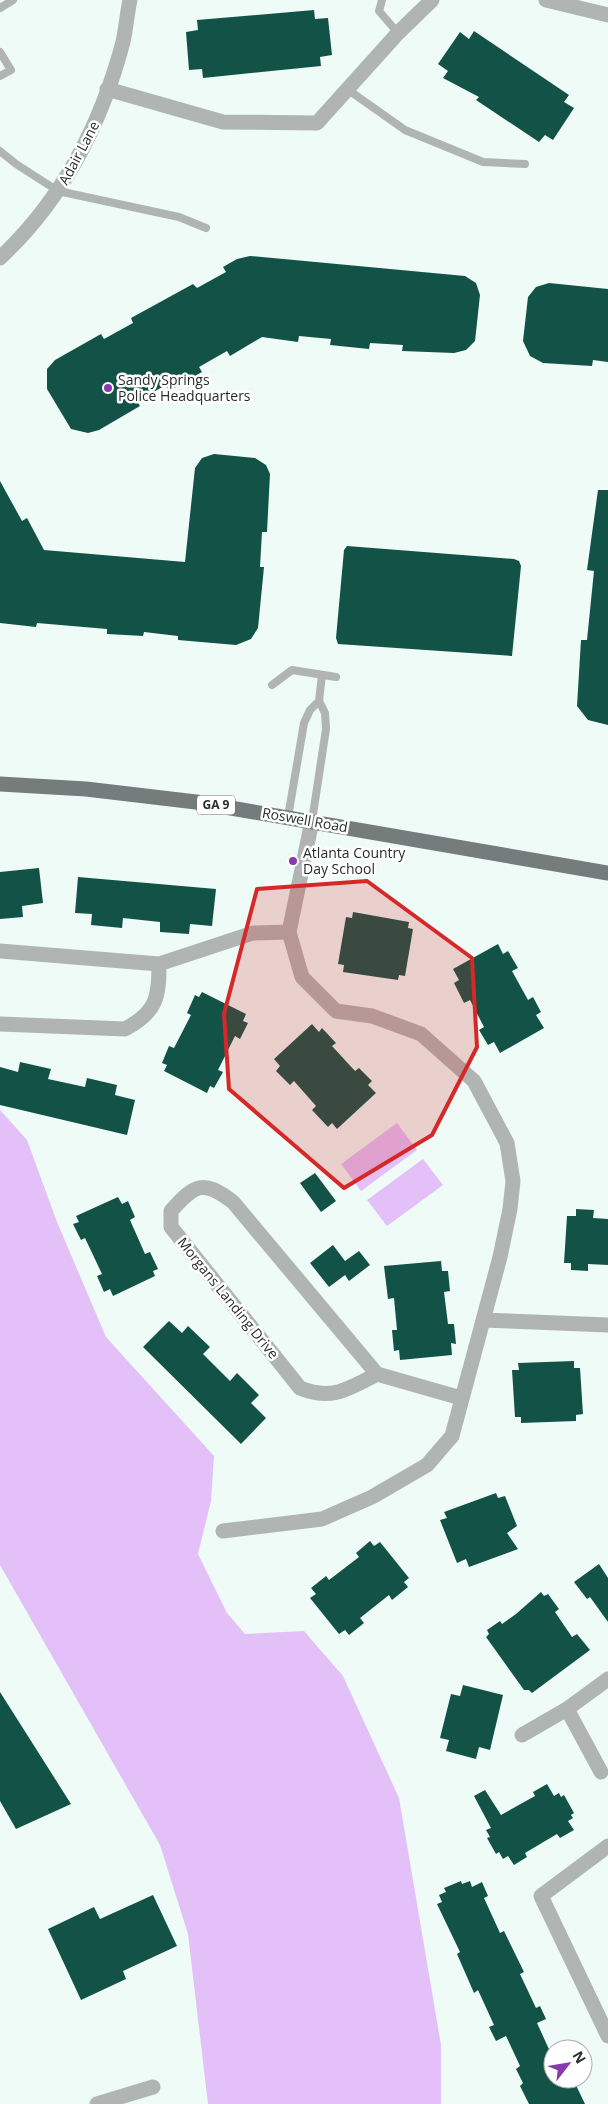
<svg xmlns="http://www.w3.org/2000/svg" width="608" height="2104" font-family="'Open Sans',sans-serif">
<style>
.green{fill:#e4c0f9}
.building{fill:#135347}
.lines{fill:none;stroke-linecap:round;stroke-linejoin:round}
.service{stroke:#b0b5b3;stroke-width:8}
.minor{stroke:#b0b5b3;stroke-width:15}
.primary{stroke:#747d7b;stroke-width:15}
.marked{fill:#d62828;fill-opacity:0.2;stroke:#d62828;stroke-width:4;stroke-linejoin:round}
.poi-dot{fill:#873aab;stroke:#fff;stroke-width:2}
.labels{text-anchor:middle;stroke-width:5;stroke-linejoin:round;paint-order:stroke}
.shield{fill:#fff;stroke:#686c6b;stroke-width:1}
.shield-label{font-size:12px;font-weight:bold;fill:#282d2c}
.street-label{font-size:14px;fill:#282d2c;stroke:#fff}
.poi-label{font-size:14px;fill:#282d2c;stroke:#fff;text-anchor:start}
</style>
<rect width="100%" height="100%" fill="#eefbf7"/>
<path class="green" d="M0 1110 27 1140 57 1222 106 1337 214 1456 211 1501 198 1554 227 1613 245 1634 304 1631 343 1676 399 1798 441 2045V2104H208L188 1934 160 1845 0 1565Z
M397 1123 417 1150 361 1191 341 1164Z
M423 1159 443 1185 387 1226 367 1200Z"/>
<path class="building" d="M314 10 315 19 328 18 332 55 320 57 321 66 203 78 202 69 189 70 186 32 198 30 197 20Z
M474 31 569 95 564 102 574 108 553 140 545 135 539 142 476 100 479 97 443 78 448 71 438 64 460 32 469 39Z
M250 256 465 276 476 283 480 295 475 341 466 350 454 353 402 351 403 345 370 343 369 349 330 345 331 339 299 336 298 342 262 337 230 356 227 351 199 367 202 372 169 391 166 385 137 401 140 406 99 430 88 433 71 429 47 389V369L55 360 101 334 104 339 133 323 131 318 193 284 197 288 226 272 223 267 237 259Z
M549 283 608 289V362L593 360 592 366 543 363 530 356 523 341 528 297 536 287Z
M214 454 255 458 266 465 270 474 267 532H262L260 567H264L258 628 251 639 236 645 178 640V636L144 632 143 636 107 634V629L37 623 36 627 0 623V481L22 521 27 518 44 550 185 562 195 468 202 458Z
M598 490H608V725L588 720 577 706 581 640H587L594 571 587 570Z
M347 546 514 559 519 561 521 566 512 656 338 644 336 638 344 550Z
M39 868 43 903 22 906 23 917 0 919V872Z
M78 877 216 889 212 926 190 924 189 934 160 932V922L123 918 122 928 91 925 92 914 75 913Z
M353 912 409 922 408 928 413 929 405 976 399 975 398 980 343 972 344 965 338 964 346 917 352 918Z
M498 944 503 954 508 951 518 968 512 971 528 1000 533 997 541 1012 536 1015 544 1028 500 1053 494 1042 488 1045 479 1030 484 1027 470 1000 464 1003 454 983 459 980 453 969Z
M202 992 246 1014 243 1021 248 1023 240 1039 235 1036 218 1070 223 1072 214 1088 210 1086 207 1093 164 1071 167 1065 162 1063 169 1046 174 1048 191 1015 187 1013 195 995 199 997Z
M312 1024 319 1032 322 1028 336 1043 332 1046 355 1071 359 1068 372 1081 368 1085 376 1093 337 1129 332 1123 328 1127 312 1110 316 1106 294 1081 290 1085 276 1071 280 1066 274 1059Z
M20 1062 51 1069 48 1079 85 1087 87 1078 117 1085 115 1095 135 1100 127 1135 0 1105V1067L18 1072Z
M315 1173 336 1201 321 1212 300 1183Z
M118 1197 122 1204 128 1201 135 1217 130 1220 145 1254 150 1252 158 1269 153 1271 155 1276 113 1296 110 1289 104 1292 97 1276 102 1274 85 1238 81 1240 73 1224 79 1222 76 1216Z
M576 1209 594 1210 593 1218 608 1219V1265L588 1264V1271L571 1270V1263H564L567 1216H576Z
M333 1245 345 1261 359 1251 370 1265 349 1281 345 1275 329 1287 310 1263Z
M441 1261 442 1271H448L450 1291 444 1292 448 1324H454L456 1344 451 1343 452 1355 400 1360 399 1350 394 1351 392 1330H397L394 1298 388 1299 384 1266Z
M169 1321 182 1333 188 1326 210 1347 203 1354 230 1381 237 1373 259 1395 251 1403 266 1418 241 1444 143 1347Z
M574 1361V1368H580L583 1414 576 1415V1421L521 1423V1417H515L512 1370H519L518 1363Z
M496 1493 498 1498 505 1496 517 1526 507 1533 518 1549 469 1567 466 1559 457 1563 440 1520 447 1518 444 1512Z
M370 1541 374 1546 380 1542 409 1578 404 1582 408 1587 392 1600 389 1595 360 1618 364 1623 349 1635 345 1630 339 1634 310 1598 316 1594 311 1588 326 1576 329 1580 359 1557 356 1553Z
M599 1564 608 1578V1622L590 1597 587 1599 574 1582Z
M541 1592 544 1596 548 1594 559 1609 555 1612 572 1637 577 1634 590 1650 532 1693 529 1690H524L486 1637 489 1634 487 1630 500 1621 502 1624 516 1614Z
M463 1685 503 1695 490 1750 479 1747 476 1759 446 1751 449 1740 440 1738 451 1694 460 1696Z
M0 1692 71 1804 16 1829 0 1801Z
M547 1784 554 1796 559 1793 561 1797 564 1795 574 1813 571 1815 573 1818 568 1821 574 1830 560 1838 557 1834 525 1853 527 1857 514 1865 508 1856 503 1859 499 1852 496 1854 487 1838 490 1837 486 1830 491 1828 474 1796 485 1790 501 1815 535 1796 533 1792Z
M461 1881 462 1884 470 1881 472 1887 482 1882 488 1896 484 1898 500 1933 504 1931 524 1972 520 1974 536 2008 540 2006 546 2019 537 2023 553 2058V2079H573L585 2104H529L520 2086 523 2083 516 2069 520 2066 506 2036 496 2041 489 2027 494 2025 478 1990 474 1993 457 1954 460 1952 437 1904 442 1902 439 1895 446 1892 444 1888Z
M153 1895 177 1946 123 1971 126 1979 81 2000 48 1929 94 1907 100 1919Z"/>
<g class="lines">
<path class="service" d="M382 0 379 11 398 33
M0 8 13 0
M0 52 11 70 0 76
M347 89 405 130 483 162 525 164
M0 151 16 164 58 191 179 217 206 228
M272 685 292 670 336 677
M288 817 304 723 310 710 319 701
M312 821 326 729 325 713 319 701 322 675"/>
<path class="minor" d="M546 0 608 15
M107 89 223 122 317 123 398 33 432 0
M0 258C63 199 101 125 123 42 126 28 127 14 130 0
M0 951 159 964 253 933 289 932
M0 1024 125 1029C157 1012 159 997 159 964
M483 1320 608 1325
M377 1374C348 1389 332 1401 300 1388L171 1227V1211C195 1184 203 1179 233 1202L377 1374 461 1398
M223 1531 322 1519 372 1497 427 1465 452 1436 500 1257 510 1209 513 1181 507 1143 474 1081 421 1034 372 1016 336 1011 302 977 289 932 312 821
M567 1709 601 1772
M522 1735 567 1709 608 1679
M608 1846 541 1896 608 2036
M97 2104 153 2087"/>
<path class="primary" d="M0 784 86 789 196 802 608 873"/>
</g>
<path class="marked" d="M367 881 472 958 477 1047 432 1135 344 1188 229 1089 224 1014 257 889Z"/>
<g class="poi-dot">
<circle cx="108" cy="388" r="5"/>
<circle cx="293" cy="861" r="5"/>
</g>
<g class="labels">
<rect class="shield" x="197" y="795.5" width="38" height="19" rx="4"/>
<g class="shield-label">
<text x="216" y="809">GA 9</text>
</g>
<g class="street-label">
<text transform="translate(79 153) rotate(-62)" y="5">Adair Lane</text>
<text transform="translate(305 820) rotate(10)" y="5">Roswell Road</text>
<text transform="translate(228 1298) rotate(51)" y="5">Morgans Landing Drive</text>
</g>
<g class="poi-label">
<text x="118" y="385">Sandy Springs<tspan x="118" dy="16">Police Headquarters</tspan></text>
<text x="303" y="858">Atlanta Country<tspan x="303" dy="16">Day School</tspan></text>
</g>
</g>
<g transform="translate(568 2064) rotate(59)"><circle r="24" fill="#ffffff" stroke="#a9abab"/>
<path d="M0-4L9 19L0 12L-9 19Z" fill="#873aab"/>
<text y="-8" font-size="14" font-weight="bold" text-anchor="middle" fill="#282d2c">N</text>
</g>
</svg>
